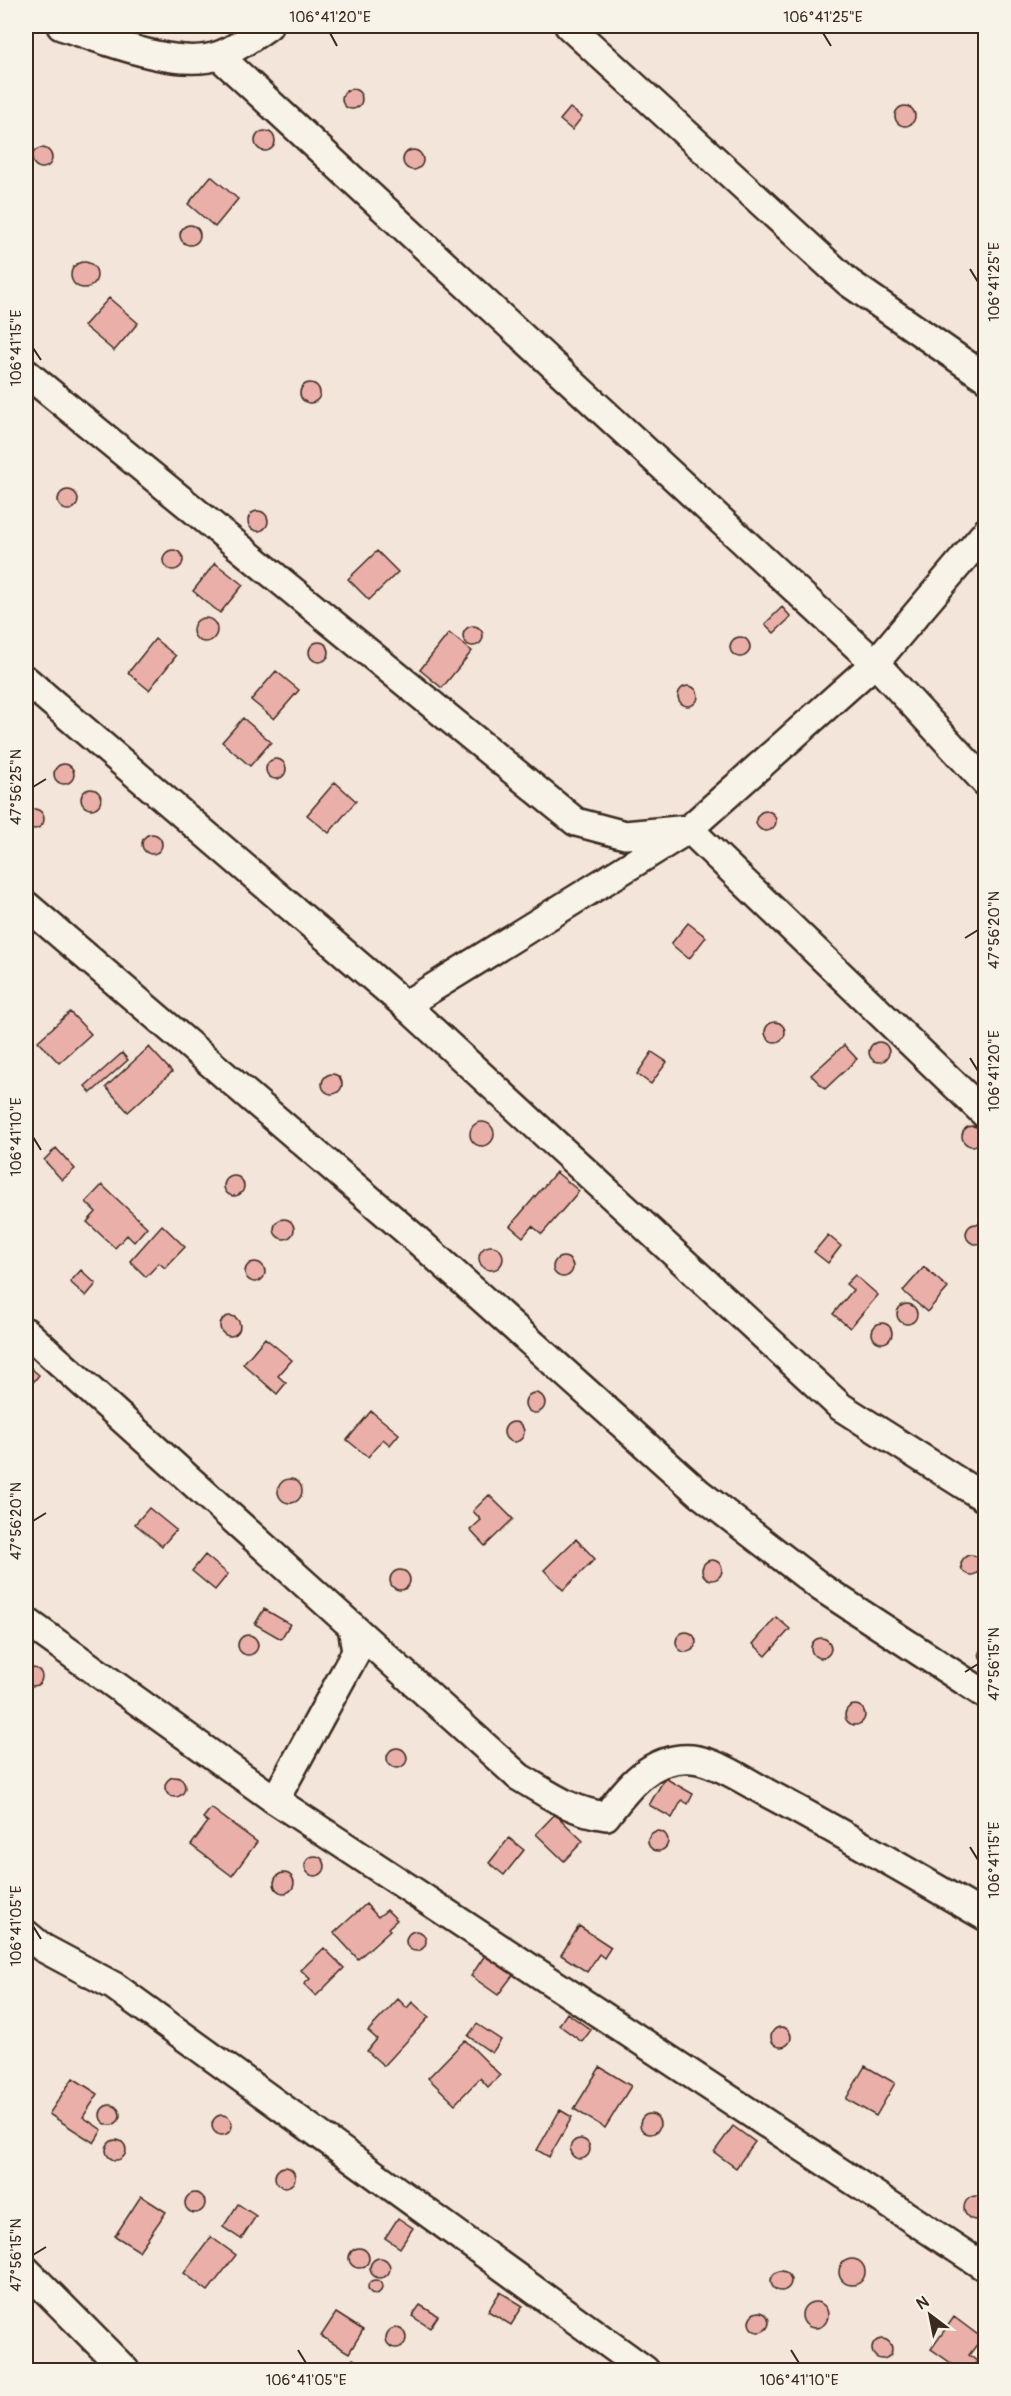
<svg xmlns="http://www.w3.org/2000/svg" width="1011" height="2396" font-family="Pangolin,sans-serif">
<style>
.building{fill:#eaafa9;stroke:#3b2a1e;stroke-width:1.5}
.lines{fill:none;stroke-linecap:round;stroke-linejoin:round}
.street-casing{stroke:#3b2a1e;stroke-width:32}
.street{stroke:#f7f3e8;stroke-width:27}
.ticks{fill:none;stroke:#3b2a1e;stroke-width:2}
.neatline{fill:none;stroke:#3b2a1e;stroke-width:2}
.ticks-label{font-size:15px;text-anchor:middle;fill:#3b2a1e}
</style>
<rect width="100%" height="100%" fill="#f4e5db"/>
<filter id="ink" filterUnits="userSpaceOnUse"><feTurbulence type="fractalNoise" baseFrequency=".0167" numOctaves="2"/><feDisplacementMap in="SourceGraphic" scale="12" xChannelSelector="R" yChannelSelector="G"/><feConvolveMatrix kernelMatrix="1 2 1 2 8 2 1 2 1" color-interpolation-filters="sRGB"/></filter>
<g filter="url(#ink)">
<path class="building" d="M975 26H986V37Z
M342 99a10 10 0 1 1 20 0a10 10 0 1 1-20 0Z
M895 116a10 10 0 1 1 20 0a10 10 0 1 1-20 0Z
M570 108 582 117 572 130 560 120Z
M255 141a10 10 0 1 1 20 0a10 10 0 1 1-20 0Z
M32 158a10 10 0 1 1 20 0a10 10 0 1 1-20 0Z
M403 160a10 10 0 1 1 20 0a10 10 0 1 1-20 0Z
M211 176 238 199 215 227 188 204Z
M180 235a10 10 0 1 1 20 0a10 10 0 1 1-20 0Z
M71 275a13 13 0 1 1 26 0a13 13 0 1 1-26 0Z
M109 298 138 323 114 351 84 326Z
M300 393a10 10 0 1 1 20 0a10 10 0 1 1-20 0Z
M58 500a10 10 0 1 1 20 0a10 10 0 1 1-20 0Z
M248 521a10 10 0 1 1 20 0a10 10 0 1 1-20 0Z
M163 560a10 10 0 1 1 20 0a10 10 0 1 1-20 0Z
M377 551 398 572 369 600 348 579Z
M215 563 243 585 220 613 193 591Z
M782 607 791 617 774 633 765 624Z
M193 630a12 12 0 1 1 24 0a12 12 0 1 1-24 0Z
M463 636a10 10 0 1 1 20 0a10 10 0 1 1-20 0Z
M449 633 472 651 442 688 420 670Z
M730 647a10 10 0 1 1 20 0a10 10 0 1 1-20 0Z
M155 639 176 656 149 690 128 673Z
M309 652a10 10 0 1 1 20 0a10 10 0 1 1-20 0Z
M276 671 299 690 274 719 251 700Z
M678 696a10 10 0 1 1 20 0a10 10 0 1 1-20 0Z
M243 718 271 742 250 766 222 742Z
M266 769a10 10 0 1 1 20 0a10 10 0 1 1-20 0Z
M54 774a10 10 0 1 1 20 0a10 10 0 1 1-20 0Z
M335 782 356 801 329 833 307 815Z
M81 799a10 10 0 1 1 20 0a10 10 0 1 1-20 0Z
M24 819a10 10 0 1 1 20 0a10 10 0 1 1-20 0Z
M756 821a10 10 0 1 1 20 0a10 10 0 1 1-20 0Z
M142 844a10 10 0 1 1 20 0a10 10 0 1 1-20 0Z
M688 923 706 937 689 959 671 944Z
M70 1012 91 1034 59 1063 38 1041Z
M765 1032a10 10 0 1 1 20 0a10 10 0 1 1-20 0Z
M869 1052a10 10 0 1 1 20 0a10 10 0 1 1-20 0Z
M844 1045 857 1059 825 1089 811 1075Z
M149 1047 172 1072 128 1112 106 1087Z
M652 1052 667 1062 651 1084 637 1074Z
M122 1053 128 1060 91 1093 85 1086Z
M322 1084a10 10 0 1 1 20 0a10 10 0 1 1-20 0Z
M470 1134a12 12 0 1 1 24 0a12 12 0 1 1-24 0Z
M962 1136a10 10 0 1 1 20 0a10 10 0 1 1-20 0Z
M56 1148 75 1169 62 1180 44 1160Z
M556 1172 579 1191 542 1234 532 1226 523 1237 510 1226Z
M224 1186a10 10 0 1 1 20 0a10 10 0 1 1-20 0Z
M102 1185 147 1227 134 1242 127 1235 115 1248 87 1222 96 1212 86 1202Z
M274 1229a10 10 0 1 1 20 0a10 10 0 1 1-20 0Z
M966 1234a10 10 0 1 1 20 0a10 10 0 1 1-20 0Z
M162 1225 185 1247 165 1268 159 1263 146 1277 130 1261Z
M828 1235 841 1246 828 1263 814 1252Z
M479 1258a12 12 0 1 1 24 0a12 12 0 1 1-24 0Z
M553 1267a10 10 0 1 1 20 0a10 10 0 1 1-20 0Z
M245 1272a10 10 0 1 1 20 0a10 10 0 1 1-20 0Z
M924 1267 948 1288 927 1312 903 1291Z
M81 1270 96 1284 86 1296 70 1282Z
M855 1275 878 1295 850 1328 833 1314 853 1290 846 1284Z
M897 1314a10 10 0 1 1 20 0a10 10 0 1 1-20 0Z
M220 1326a10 10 0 1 1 20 0a10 10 0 1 1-20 0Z
M872 1333a10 10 0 1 1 20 0a10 10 0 1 1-20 0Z
M265 1338 292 1360 278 1376 286 1383 277 1394 243 1364Z
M26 1364 39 1375 26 1391Z
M525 1403a10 10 0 1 1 20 0a10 10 0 1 1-20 0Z
M371 1411 399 1434 390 1445 383 1439 368 1457 347 1440Z
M504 1432a10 10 0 1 1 20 0a10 10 0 1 1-20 0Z
M278 1491a12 12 0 1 1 24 0a12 12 0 1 1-24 0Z
M489 1495 513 1519 485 1546 470 1530 481 1520 473 1511Z
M149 1508 176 1530 162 1546 135 1524Z
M576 1539 595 1559 563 1590 544 1570Z
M205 1555 228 1574 215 1590 192 1571Z
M961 1565a10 10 0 1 1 20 0a10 10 0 1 1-20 0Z
M702 1570a10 10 0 1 1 20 0a10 10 0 1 1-20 0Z
M390 1580a10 10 0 1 1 20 0a10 10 0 1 1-20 0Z
M264 1609 290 1624 281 1639 255 1624Z
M776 1617 790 1629 766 1656 753 1644Z
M676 1642a10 10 0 1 1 20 0a10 10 0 1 1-20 0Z
M238 1645a10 10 0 1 1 20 0a10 10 0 1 1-20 0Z
M811 1648a10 10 0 1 1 20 0a10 10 0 1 1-20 0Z
M986 1645V1663L980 1658 979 1652Z
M24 1677a9 9 0 1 1 18 0a9 9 0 1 1-18 0Z
M845 1715a10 10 0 1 1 20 0a10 10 0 1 1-20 0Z
M387 1758a10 10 0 1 1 20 0a10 10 0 1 1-20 0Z
M165 1787a10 10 0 1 1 20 0a10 10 0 1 1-20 0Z
M665 1778 693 1794 688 1804 682 1800 672 1818 649 1805Z
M211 1808 257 1842 232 1876 191 1845 208 1822 203 1818Z
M555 1814 583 1841 564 1861 536 1834Z
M648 1841a10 10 0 1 1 20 0a10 10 0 1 1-20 0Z
M509 1838 524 1850 504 1875 489 1863Z
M305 1866a10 10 0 1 1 20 0a10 10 0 1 1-20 0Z
M274 1883a10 10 0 1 1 20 0a10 10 0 1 1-20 0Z
M366 1904 378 1917 387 1910 397 1920 388 1928 390 1930 358 1959 334 1933Z
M579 1926 611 1947 604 1958 599 1954 587 1972 561 1955Z
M406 1941a10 10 0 1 1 20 0a10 10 0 1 1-20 0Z
M324 1948 344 1968 316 1996 304 1984 310 1979 301 1970Z
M485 1955 513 1975 498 1995 471 1976Z
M398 1999 407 2008 412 2002 429 2017 384 2066 367 2051 377 2039 368 2031Z
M567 2013 591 2030 582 2042 559 2025Z
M477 2024 501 2040 492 2053 468 2036Z
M771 2037a10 10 0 1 1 20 0a10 10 0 1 1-20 0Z
M465 2040 500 2075 488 2087 480 2078 455 2104 428 2078Z
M865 2066 895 2083 876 2116 846 2099Z
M600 2067 631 2086 605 2128 574 2109Z
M73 2078 98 2094 83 2117 102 2130 94 2143 49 2114Z
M100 2115a10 10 0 1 1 20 0a10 10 0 1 1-20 0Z
M560 2110 572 2117 549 2157 537 2150Z
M640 2124a10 10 0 1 1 20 0a10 10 0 1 1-20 0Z
M212 2125a10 10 0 1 1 20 0a10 10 0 1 1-20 0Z
M733 2126 755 2142 736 2168 714 2152Z
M570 2149a10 10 0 1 1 20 0a10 10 0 1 1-20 0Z
M106 2150a10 10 0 1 1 20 0a10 10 0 1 1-20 0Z
M275 2177a10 10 0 1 1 20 0a10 10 0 1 1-20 0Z
M185 2203a10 10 0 1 1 20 0a10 10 0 1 1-20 0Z
M141 2196 166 2212 139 2251 115 2236Z
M964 2208a12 12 0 1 1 24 0a12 12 0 1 1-24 0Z
M238 2204 256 2216 241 2239 223 2227Z
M398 2218 413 2228 400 2248 385 2238Z
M211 2237 236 2255 208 2291 184 2273Z
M349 2258a10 10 0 1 1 20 0a10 10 0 1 1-20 0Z
M370 2268a10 10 0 1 1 20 0a10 10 0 1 1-20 0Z
M839 2272a13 13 0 1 1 26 0a13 13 0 1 1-26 0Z
M771 2281a10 10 0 1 1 20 0a10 10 0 1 1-20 0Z
M368 2287a7 7 0 1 1 14 0a7 7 0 1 1-14 0Z
M500 2292 523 2306 511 2325 488 2311Z
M802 2315a13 13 0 1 1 26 0a13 13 0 1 1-26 0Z
M420 2305 438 2316 430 2328 412 2316Z
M749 2322a10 10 0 1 1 20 0a10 10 0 1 1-20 0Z
M336 2313 363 2330 349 2353 321 2336Z
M954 2317 982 2338 969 2355 977 2361 971 2370H961L931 2349Z
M386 2338a10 10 0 1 1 20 0a10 10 0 1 1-20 0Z
M872 2349a10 10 0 1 1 20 0a10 10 0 1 1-20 0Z
M353 2359 372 2370H346Z"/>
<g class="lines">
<defs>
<path id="street" d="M61 26C103 39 177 71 220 55 236 49 254 36 268 26
M569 26 848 282 986 378
M219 56 875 663 986 783
M26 373 576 822 625 835 689 829 986 1115
M26 680 405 1005 841 1407 986 1499
M26 905 416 1239 699 1493 822 1588 986 1695
M405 1005 689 829 875 663 986 532
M26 1332 519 1777C550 1795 570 1811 606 1816 628 1787 651 1756 692 1759 715 1761 747 1782 767 1793 841 1832 913 1875 986 1917
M26 1621 275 1800 986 2268
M275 1800 356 1652 352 1626
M26 1934 43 1948 114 1986 645 2370
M26 2270 125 2370"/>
</defs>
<use href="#street" class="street-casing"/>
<use href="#street" class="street"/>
</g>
</g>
<path class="ticks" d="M330 33 337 46M823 33 831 46M970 269 978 282M33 348 41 360M33 787 46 779M965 938 978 930M970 1058 978 1071M33 1137 41 1150M33 1521 46 1513M965 1672 978 1664M970 1847 978 1860M33 1926 41 1939M33 2255 46 2247M298 2350 306 2363M791 2350 799 2363"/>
<rect width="1011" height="2396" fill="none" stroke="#f7f3e8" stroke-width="66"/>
<g transform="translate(930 2315) rotate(328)" stroke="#f7f3e8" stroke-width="4.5" paint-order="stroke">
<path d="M0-4.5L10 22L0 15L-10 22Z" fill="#3b2a1e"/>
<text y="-9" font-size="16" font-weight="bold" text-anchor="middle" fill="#3b2a1e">N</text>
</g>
<rect x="33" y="33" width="945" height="2330" class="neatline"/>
<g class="ticks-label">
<text x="330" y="22">106°41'20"E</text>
<text x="823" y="22">106°41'25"E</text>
<text transform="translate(994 282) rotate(-90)" y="5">106°41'25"E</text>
<text transform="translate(16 348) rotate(-90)" y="5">106°41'15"E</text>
<text transform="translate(16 787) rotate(-90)" y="5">47°56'25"N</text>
<text transform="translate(994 930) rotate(-90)" y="5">47°56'20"N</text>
<text transform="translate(994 1071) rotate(-90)" y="5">106°41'20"E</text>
<text transform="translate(16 1137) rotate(-90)" y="5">106°41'10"E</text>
<text transform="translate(16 1521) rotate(-90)" y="5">47°56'20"N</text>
<text transform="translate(994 1664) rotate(-90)" y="5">47°56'15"N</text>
<text transform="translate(994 1860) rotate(-90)" y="5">106°41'15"E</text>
<text transform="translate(16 1926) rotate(-90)" y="5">106°41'05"E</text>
<text transform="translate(16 2255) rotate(-90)" y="5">47°56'15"N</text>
<text x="306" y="2385">106°41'05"E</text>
<text x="799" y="2385">106°41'10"E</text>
</g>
</svg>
